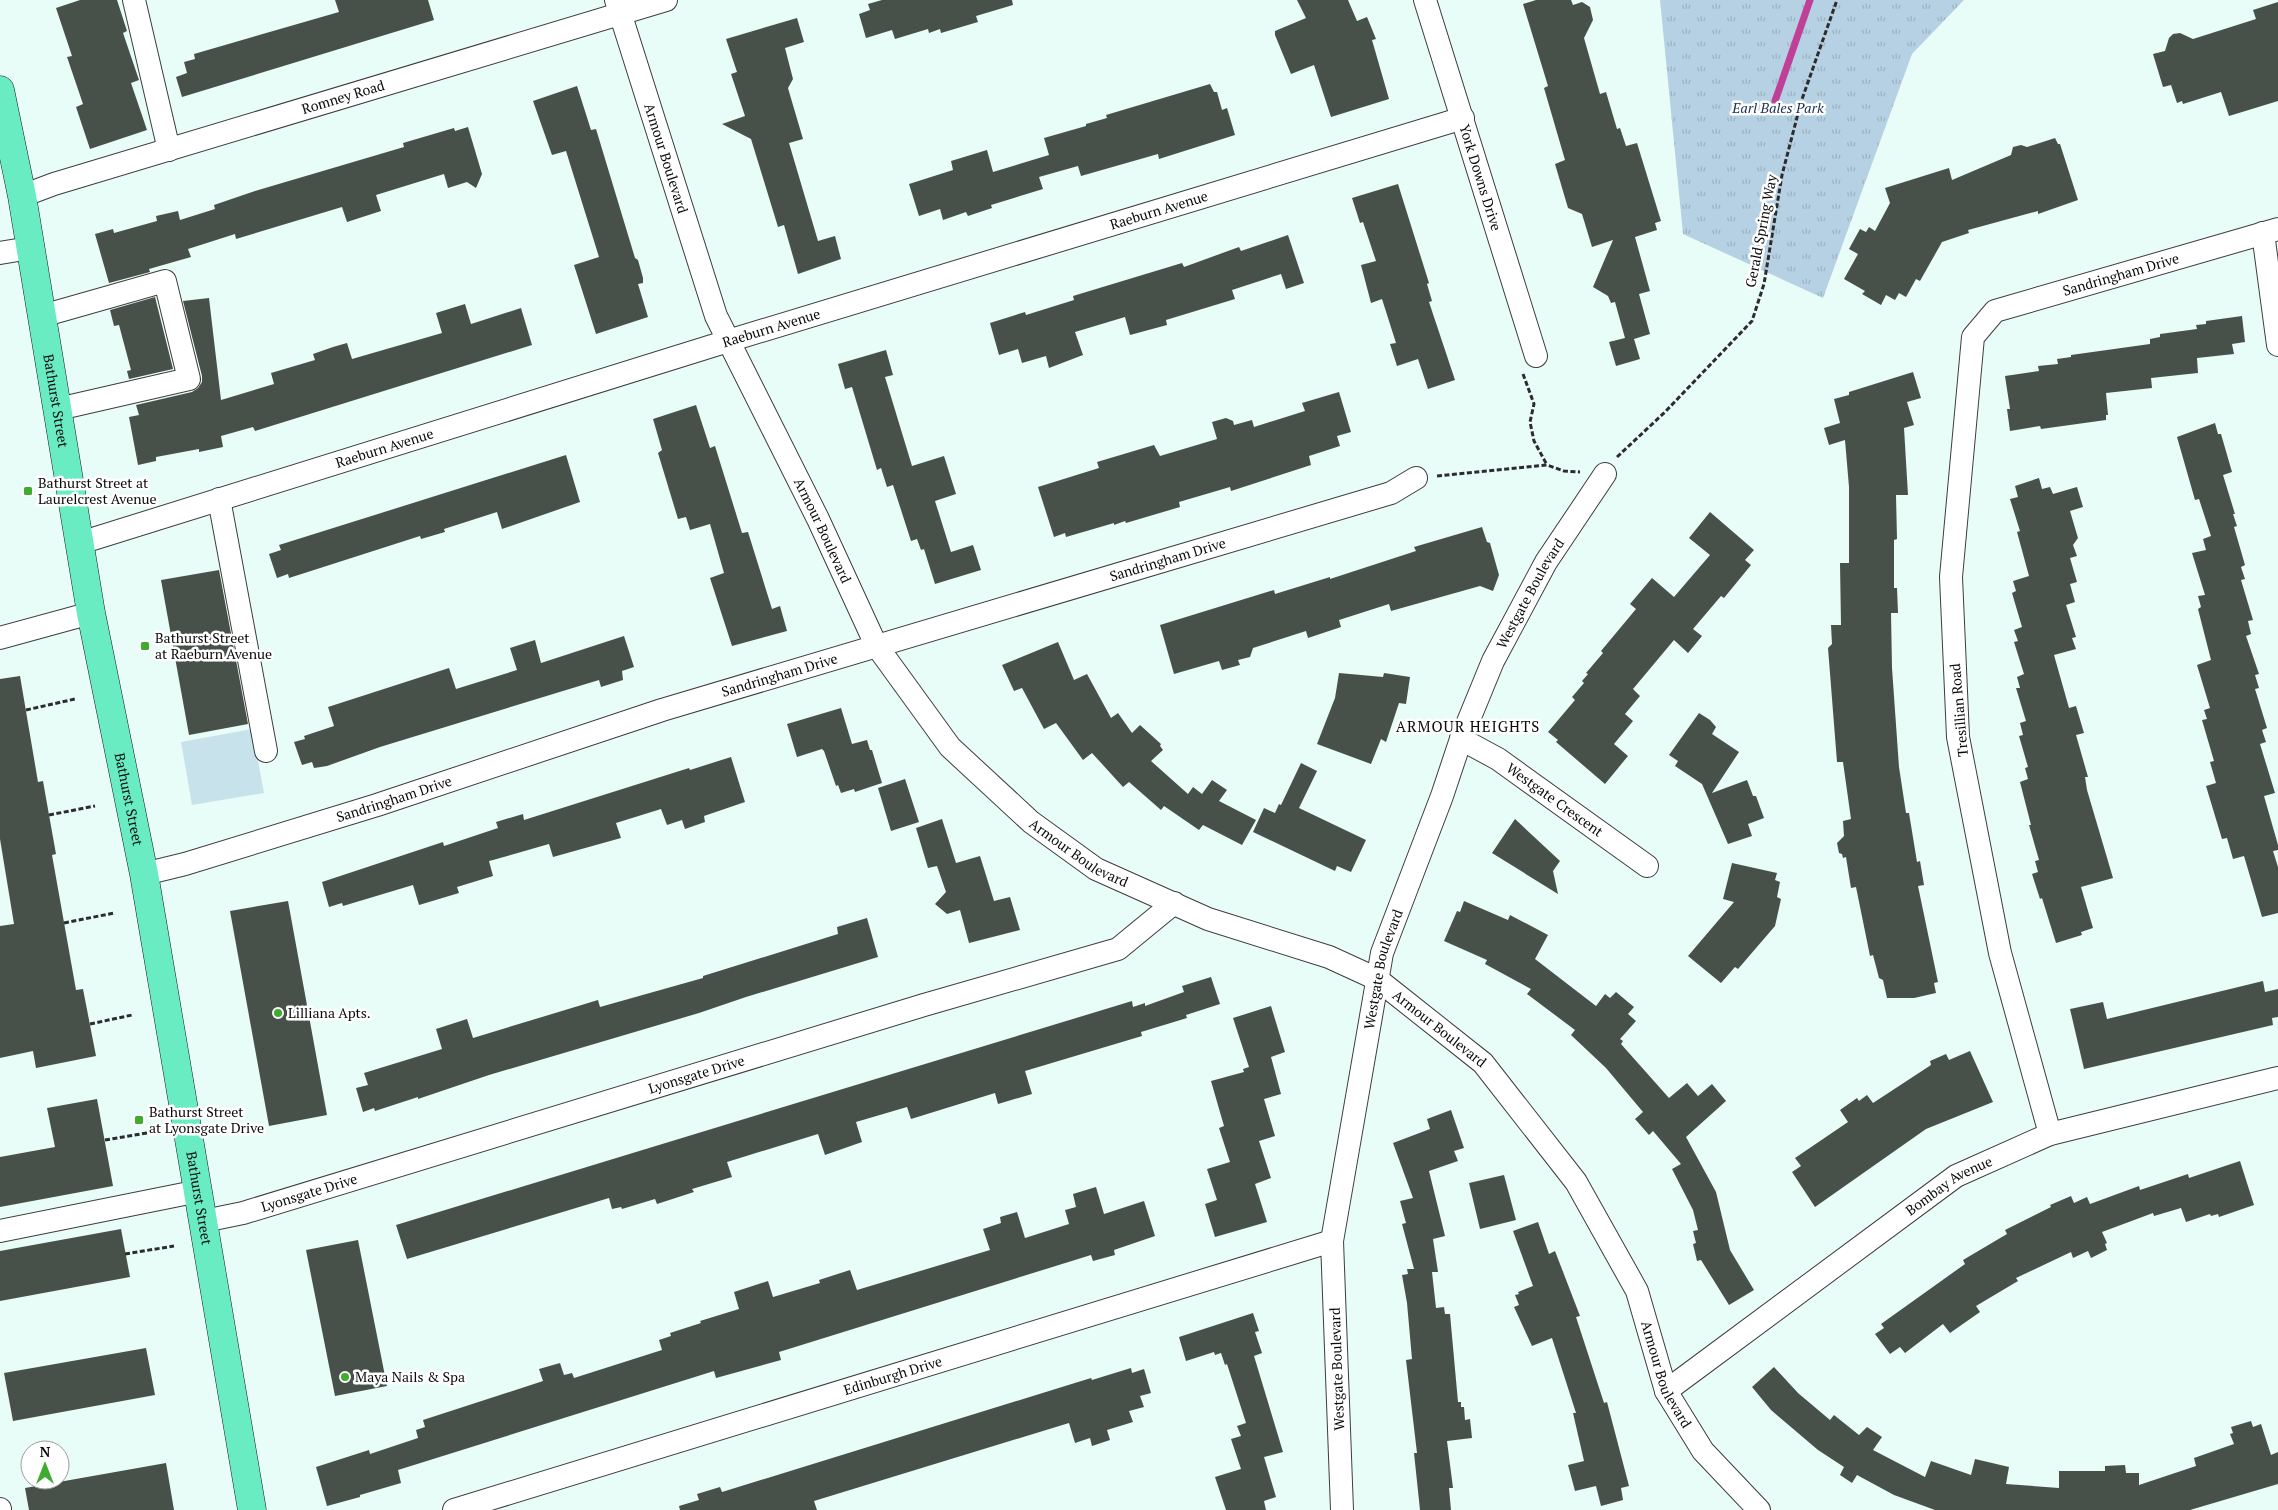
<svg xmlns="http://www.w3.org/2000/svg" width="2278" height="1510" font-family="'PT Serif',serif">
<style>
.park{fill:url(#park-tufts)}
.pitch{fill:#c7e2eb}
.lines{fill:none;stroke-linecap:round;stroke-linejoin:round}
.stream{stroke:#c03f97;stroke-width:7}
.building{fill:#47514a}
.minor-casing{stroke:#3d3d3d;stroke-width:24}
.major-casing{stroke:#1b1b1b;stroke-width:29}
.path{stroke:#2c2c2c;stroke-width:3;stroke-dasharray:5 2.5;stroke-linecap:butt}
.minor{stroke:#fff;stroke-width:22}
.major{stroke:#69ecc1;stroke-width:28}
.poi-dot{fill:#40ac2f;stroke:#fff;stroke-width:2}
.labels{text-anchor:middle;stroke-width:5;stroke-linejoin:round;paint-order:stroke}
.street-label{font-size:14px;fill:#0a0a0a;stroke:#fff}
.park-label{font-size:14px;font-style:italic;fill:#21325a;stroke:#fff}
.poi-label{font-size:14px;fill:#0a0a0a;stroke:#fff;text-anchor:start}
.neighbourhood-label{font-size:15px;letter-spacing:1px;fill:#0a0a0a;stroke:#fff}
</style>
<defs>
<pattern id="park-tufts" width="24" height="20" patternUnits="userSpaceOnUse" patternTransform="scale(1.25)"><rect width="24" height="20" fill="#b6d1e3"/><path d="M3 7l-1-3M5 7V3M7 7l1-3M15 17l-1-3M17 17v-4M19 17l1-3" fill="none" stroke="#9bb2c1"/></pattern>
</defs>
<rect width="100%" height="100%" fill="#e8fdf7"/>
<path class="park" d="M1660 0H1964L1912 54 1823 298 1683 234Z"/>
<path class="pitch" d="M252 729 264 793 192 805 181 742Z"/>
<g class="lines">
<path class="stream" d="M1775 101 1810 0"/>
</g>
<path class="building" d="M80 0H117L127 31 123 33 139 80 131 83 147 130 90 149 76 107 83 104 67 57 72 56 56 8Z
M335 0H428L434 20 182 97 176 77 187 73 184 62 195 59 194 54 339 12Z
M882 0H1012L1013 5 976 16 978 22 941 33 940 29 929 33 928 29 895 39 892 30 866 38 859 14 870 10 868 4Z
M1297 0H1348L1357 21 1367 17 1376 39 1372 40 1389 99 1331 117 1314 65 1291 74 1275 35V31L1306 18Z
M1536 0H1571L1573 5 1582 2 1590 7 1593 20 1584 38 1600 94 1606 92 1617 129 1620 128 1626 146 1637 143 1661 221 1655 223 1657 230 1635 237 1650 291 1639 294 1650 334 1634 339 1640 359 1616 366 1609 342 1625 338 1615 302 1611 303 1608 296 1593 287 1613 240 1592 247 1582 214 1568 208 1555 164 1565 160 1544 88 1548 86 1523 4Z
M2278 2V101L2229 116 2221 92 2183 104 2182 101 2177 103 2171 85 2163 87 2153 54 2165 51 2169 38 2173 34 2180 33 2193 39 2256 19 2253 10Z
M797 18 804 42 785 48 793 79 788 88 790 95 803 139 789 143 818 241 835 236 841 259 798 274 784 225 778 227 751 139 722 124 745 116 731 74 737 72 726 39Z
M1210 84 1214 92H1217L1222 110 1227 108 1235 135 1159 159 1158 154 1081 176 1078 166 1039 177 1043 189 991 205 992 208 968 216 966 212 943 220 940 209 919 216 909 184 953 170 951 161 987 150 993 172 1049 155 1044 138 1086 126V124L1107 118 1106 115Z
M577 86 591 130 596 129 635 258 638 260 643 278V283L638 284 648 317 596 334 574 265 599 257 566 151 552 155 533 101Z
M468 127 482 174 476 188 467 182 448 188 444 174 376 195 381 211 347 222 342 207 236 239 235 234 188 249 191 257 149 269 150 272 109 283 95 234 113 229 114 233 157 221 156 216 178 211 180 220 215 209 214 205 255 191 404 147 403 143 454 128 455 131Z
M2055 138 2058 144H2060L2078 200 2038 214V211L1968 230 1969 233 1942 242 1920 281 1916 279 1906 297 1899 293 1895 300 1886 295 1881 305 1862 294 1865 291 1844 279 1858 254 1849 249 1860 229 1866 232 1869 227 1875 231 1890 203 1885 188 1949 168 1952 180 2011 155 2013 147 2021 145 2027 147Z
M1398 184 1429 283 1427 284 1432 301 1429 302 1455 380 1428 389 1418 359 1397 366 1390 344 1396 343 1382 299 1371 303 1361 265 1376 261 1363 222 1360 223 1352 198Z
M1288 235 1304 283 1286 289 1281 274 1232 290 1235 299 1166 320 1167 325 1130 335 1125 317 1075 332 1083 355 1049 368 1046 356 1022 363 1018 349 999 355 990 323 1025 312 1026 315 1074 300 1073 296 1182 263 1184 267 1239 247 1241 251Z
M155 297 173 369 129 379 127 371 131 370 119 325 114 326 110 310Z
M209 298 221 400 274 384 271 373 315 360 313 354 333 347 347 343 352 359 442 333 436 313 465 304 471 324 521 308 532 345 255 431 253 427 221 436 223 447 199 452V449L156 457V461L138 465 129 417 139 415 136 405 192 392 198 388 202 382V376L183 301Z
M2242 316 2245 342 2232 344 2234 354 2197 358 2198 373 2151 378 2152 388 2106 393 2108 415H2106V420L2041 429 2040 426 2010 431 2007 409H2010L2005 376 2039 371 2038 366 2058 364 2057 359 2071 357V355L2150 344V339L2160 337V334L2197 329 2196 325 2206 324V321Z
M886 350 893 375 885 377 912 466 944 456 956 494 935 501 951 552 973 545 981 570 935 584 924 549 921 550 917 539 911 541 893 485 887 487 881 468 877 470 852 387 845 389 838 364Z
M1913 372 1921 398 1907 402 1914 425 1904 428 1908 495H1896L1897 539 1894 540V588H1897L1898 613H1891L1892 668 1899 767 1906 813H1909L1917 862 1920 861 1924 885 1918 886 1938 982 1934 983 1936 993 1914 998H1887L1883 980 1879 978 1873 955 1870 956 1856 887 1851 888 1846 857 1843 858 1842 854 1839 853 1837 843 1844 836 1843 821 1851 819 1843 762H1837L1828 648 1832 644 1831 625H1841L1840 563H1849V487L1845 440 1829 445 1824 428 1840 423 1834 399 1849 395V392Z
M1339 392 1351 432 1337 436 1340 446 1309 456 1311 465 1231 491 1230 487 1179 502 1180 507 1126 523 1125 521 1114 525V523L1066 537 1065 533 1054 537 1038 487 1099 468 1097 462 1154 445 1160 456 1217 439 1212 422 1226 418 1233 421 1234 425 1252 420 1254 427 1305 411 1302 403Z
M696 405 710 448 715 446 742 533 748 532 772 609 780 606 787 631 732 646 710 578 724 573 710 524 690 530 686 517 678 519 658 453 662 450 653 419Z
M2215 423 2218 434H2221L2232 472 2223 475 2235 514H2233L2237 526 2234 527 2245 565 2241 567 2245 579 2241 580 2253 620 2248 621 2251 634 2246 636 2259 674 2255 675 2259 688 2255 689 2267 728 2262 730 2266 742 2260 744 2275 793 2264 796 2278 845V850L2273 851 2278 867V913L2262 917 2244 856 2233 859 2227 838 2222 839 2206 786 2216 783 2210 762 2214 761 2202 720 2207 719 2204 710 2210 708 2197 665 2211 660 2198 609 2201 607 2198 596 2205 595 2192 553 2206 550 2203 539 2211 536 2199 499 2195 500 2177 437Z
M566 455 580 502 502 529 497 512 444 529 445 532 421 539 420 536 289 578 288 574 277 578 269 554 281 550 279 545Z
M2039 478 2042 489 2050 487 2053 494 2077 487 2083 507 2070 511 2078 538 2073 545 2077 556 2070 558 2077 582 2070 584 2075 602 2066 605 2076 637 2072 638 2076 649 2054 655 2069 708 2076 706 2084 733 2076 735 2088 777H2085L2087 790 2113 878 2081 887 2093 928 2081 932 2082 935 2056 943 2042 898 2040 899 2032 874 2038 872 2035 861 2039 860 2029 825H2031L2020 782 2028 779 2025 768 2028 767 2019 736 2023 735 2020 723 2026 721 2016 688H2020L2017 677 2024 674 2014 642 2018 641 2014 630 2022 627 2012 593 2016 591 2013 581 2029 576 2017 532 2020 531 2010 499 2018 497 2015 486Z
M1710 512 1754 550 1745 560 1751 565 1724 598 1721 596 1693 629 1702 636 1688 653 1674 640 1633 689 1640 696 1625 714 1633 721 1614 744 1628 756 1605 784 1556 742 1558 740 1548 732 1575 700 1572 697 1584 683 1582 681 1588 674 1586 673 1603 653 1601 651 1636 609 1630 604 1652 578 1674 597 1710 555 1689 538Z
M1482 527 1487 542 1490 543 1499 575 1493 591 1480 586 1391 611 1389 604 1339 620 1341 627 1308 638 1306 631 1253 648 1250 657 1238 660 1240 665 1222 670 1219 661 1174 674 1160 625 1274 590 1275 594 1330 577V579L1416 551 1414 547Z
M219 570 248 724 189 735 161 580Z
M624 636 634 667 622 671 623 680 601 687 599 680 380 747 327 766 314 768 312 762 302 765 294 742 305 739 304 736 334 726 328 707 449 668 456 689 517 670 510 648 535 640 541 663Z
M1058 642 1074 680 1087 674 1111 718 1118 713 1132 733 1140 725 1161 744 1160 746 1163 750 1151 761 1188 794 1193 787 1202 794 1212 780 1227 790 1219 801 1256 820 1242 845 1203 825 1199 830 1164 806 1161 810 1129 782 1123 787 1092 753 1083 760 1056 723 1044 729 1022 688 1014 691 1002 665Z
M1339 673 1383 677 1384 673 1410 677 1406 704 1399 703 1386 742 1381 739 1371 764 1317 744 1335 698Z
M20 676 38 782 43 781 49 815 56 854 52 855 76 990 83 989 96 1056 36 1068 33 1051 0 1058V926L14 924 0 839V679Z
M841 708 852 744 867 740 870 750H872L882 783 855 792 854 789 841 793 838 785 836 786 824 751 822 749 797 757 787 724Z
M1699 713 1710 720 1716 727 1712 734 1739 752 1712 793 1747 780 1753 796H1756L1764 818 1748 824 1752 836 1728 844 1702 784 1675 766 1678 761 1669 755Z
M731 757 745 802 704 816 705 822 685 829 682 820 667 825 661 809 616 823 621 838 553 857 549 844 493 860 489 861 493 876 457 887 459 893 419 905 413 885 343 906 342 903 329 907 322 882 443 842 444 846 498 828 496 822 523 814 524 820 689 768 690 770Z
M1301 763 1317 771 1299 808 1366 840 1351 872 1337 866 1335 871 1253 832 1264 808 1275 813 1279 804 1281 805Z
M905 779 919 822 891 831 878 788Z
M942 819 956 863 980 856 994 901 1010 897 1020 930 969 943 960 910 947 914 935 904 946 892 937 866 928 868 916 828Z
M1515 819 1560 861 1553 871 1558 894 1492 853Z
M1732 863 1777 873 1775 880 1780 882 1777 897 1781 899 1775 926 1738 969 1735 967 1721 983 1688 956 1734 902 1723 899Z
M288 901 327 1115 269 1126 230 911Z
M1464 901 1508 920 1510 915 1548 935 1535 959 1596 1006 1605 994 1610 998 1616 992 1634 1007 1628 1014 1636 1021 1620 1039 1623 1041 1621 1044 1669 1098 1687 1083 1698 1096 1712 1084 1726 1101 1686 1137 1716 1192 1730 1250 1754 1290 1729 1305 1701 1260 1697 1261 1693 1244 1696 1243 1693 1231 1698 1230 1693 1210 1672 1169 1681 1164 1653 1131 1649 1135 1635 1119 1643 1112 1606 1068 1571 1035 1575 1030 1527 994 1531 989 1485 964 1487 960 1444 941 1457 911 1460 912Z
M867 918 878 957 746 997 699 1013 489 1075 418 1099V1097L375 1111 374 1108 363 1112 356 1088 368 1085 364 1073 442 1049 436 1029 467 1019 473 1038 598 1000 600 1007 703 978V976L838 934 837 927Z
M1211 977 1220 1004 1186 1015 1187 1018 1141 1032 1142 1036 1025 1071 1032 1094 998 1104 995 1093 911 1119 907 1107 856 1122 862 1142 825 1155 818 1134 727 1162 732 1177 692 1189 694 1192 657 1204 655 1199 622 1209 621 1207 612 1209 609 1198 407 1259 396 1225 1132 1001 1133 1007 1145 1003V1006L1184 992 1182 986Z
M2263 981 2265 992 2278 989V1017L2272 1018 2273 1025 2084 1069 2070 1009 2103 1002 2107 1019Z
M1271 1006 1285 1052 1271 1057 1281 1094 1264 1099 1275 1136 1259 1141 1271 1178 1255 1184 1267 1222 1215 1237 1205 1204 1217 1200 1207 1169 1230 1162 1219 1128 1224 1126 1211 1081 1244 1072 1243 1069 1249 1067 1233 1018Z
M1970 1051 1993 1102 1926 1129 1815 1207 1792 1172 1801 1166 1795 1158 1848 1122 1840 1110 1857 1098 1859 1101 1867 1095 1873 1103 1931 1065 1930 1061 1946 1054 1949 1060Z
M97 1099 113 1186 0 1207V1157L55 1147 47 1108Z
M1451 1110 1464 1148 1454 1151 1458 1161 1429 1171 1445 1236 1433 1239 1438 1272H1432L1436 1308 1444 1307 1445 1314H1450L1458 1402H1461V1407H1464L1465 1420 1470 1419 1472 1438 1447 1441 1453 1488H1449L1451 1510H1420L1414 1453H1417L1406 1360 1412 1359 1407 1303 1402 1275 1408 1274 1407 1269H1414L1402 1224 1406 1223 1400 1201 1413 1198 1393 1143 1430 1129 1427 1119Z
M2240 1161 2254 1205 2219 1217 2218 1214 2211 1216 2210 1214 2186 1222 2181 1208 2154 1216 2153 1213 2102 1232 2107 1243 2105 1244 2107 1250 2091 1258 2088 1251 2073 1258 2071 1252 2016 1278 2018 1281 1976 1306 1980 1312 1950 1333 1943 1324 1905 1353 1900 1347 1890 1354 1875 1334 1884 1328 1881 1324 1965 1264 1963 1260 2007 1234 2005 1230 2051 1207 2050 1205 2071 1196 2074 1203 2087 1197 2090 1204 2139 1186 2140 1190 2188 1174 2189 1178Z
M1504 1175 1516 1220 1480 1229 1469 1183Z
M1096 1187 1104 1214 1144 1201 1155 1236 1114 1250 1115 1255 1093 1261 1091 1255 779 1352 781 1360 716 1378 714 1371 398 1470 401 1483 360 1495V1497L327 1506 316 1467 369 1450 370 1454 418 1438 416 1430 425 1427 423 1420 543 1381 539 1369 560 1363 564 1375 572 1373 574 1378 662 1350 659 1340 671 1336 670 1333 701 1323 700 1321 739 1309 734 1292 768 1281 773 1297 820 1283 819 1280 850 1270 857 1290 990 1250 983 1229 1001 1223 1000 1217 1017 1212 1025 1238 1069 1224 1065 1210 1076 1207 1073 1194Z
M1538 1222 1549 1254 1555 1251 1580 1316 1576 1317 1604 1403 1607 1402 1629 1486 1621 1488 1623 1500 1601 1506 1596 1486 1575 1491 1568 1465 1584 1461 1573 1413H1576L1552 1338 1532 1346 1514 1307 1519 1305 1515 1295 1519 1294 1518 1292 1533 1286 1513 1231Z
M121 1229 130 1277 0 1301V1251Z
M358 1240 387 1386 335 1396 306 1250Z
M1253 1313 1259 1331 1255 1332 1262 1353 1254 1356 1283 1452 1264 1457 1276 1497 1264 1501 1266 1510H1226L1215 1477 1241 1469 1231 1439 1241 1436 1237 1426 1246 1423 1227 1364 1225 1365 1221 1353 1215 1355 1214 1352 1186 1361 1179 1337Z
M146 1348 155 1395 13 1421 4 1373Z
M1774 1367 1798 1393 1830 1420 1834 1415 1859 1435 1867 1427 1882 1437 1873 1450 1925 1477 1931 1461 1971 1475 1975 1459 2009 1467 2006 1484 2059 1488V1471H2105V1466L2125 1465 2126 1473H2139V1485L2196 1466 2194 1458 2234 1444 2230 1434 2233 1433 2231 1427 2251 1421 2253 1427 2261 1424 2271 1455 2278 1452V1484L2190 1510H1935L1894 1495 1857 1475 1852 1483 1840 1475 1844 1467 1818 1450 1771 1410 1752 1387Z
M1131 1368 1132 1373 1144 1369 1151 1393 1140 1396 1144 1407 1129 1411 1133 1422 1107 1430 1110 1440 1092 1446 1090 1438 1075 1443 1069 1423 814 1501 817 1510H680L679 1506 699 1500 697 1494 720 1487 722 1492 1091 1378 1092 1380Z
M166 1463 174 1510H29L25 1488Z"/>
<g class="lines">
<defs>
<g id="minor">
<path d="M134 0 169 150"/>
<path id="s1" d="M616 0 716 316 818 519 876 645 950 747 1031 822 1096 869 1208 919 1329 957 1377 979 1483 1063 1576 1182 1637 1291 1666 1391 1703 1451 1759 1510"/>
<path id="s2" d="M1425 0 1536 356"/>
<path id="s3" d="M22 196 54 184 666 0"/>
<path d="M2263 233 2278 345"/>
<path d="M0 253 30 248"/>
<path d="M42 316 165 281 189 379 58 409"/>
<path d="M219 499 266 751"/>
<path id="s4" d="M80 543 728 341 1463 118"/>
<path d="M0 638 91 613"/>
<path id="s5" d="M1461 739 1498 759 1647 866"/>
<path id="s6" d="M144 874 185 864 377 805 662 710 1391 493 1416 478"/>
<path id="s7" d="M2050 1134 2000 953 1958 737 1951 577 1973 337 1995 311 2278 229"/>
<path id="s8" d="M204 1221 243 1213 924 1005 1118 949 1174 903"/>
<path d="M0 1231 199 1191"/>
<path id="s9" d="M1666 1391 1956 1176 2050 1134 2278 1078"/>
<path d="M0 1509V1510"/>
<path id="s10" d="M454 1510 1332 1241"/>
<path id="s11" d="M1342 1510 1332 1241 1382 953 1442 796 1461 739 1493 661 1546 562 1605 474"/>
</g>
<g id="major">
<path id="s12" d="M0 90 22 196 91 613 144 874 252 1510"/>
</g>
</defs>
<use href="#minor" class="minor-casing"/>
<use href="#major" class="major-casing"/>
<path class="path" d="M1523 374 1534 404 1530 422 1534 441 1547 465
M1617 457 1665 412 1752 321 1764 284 1782 175 1801 102 1837 0
M1437 476 1547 465 1564 471 1580 472
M26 710 75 699
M49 815 95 806
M64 923 114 913
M90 1024 132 1015
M105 1140 153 1132
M125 1254 174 1246"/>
<use href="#minor" class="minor"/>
<use href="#major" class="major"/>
</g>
<g class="poi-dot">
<rect x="23" y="486" width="10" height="10" rx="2.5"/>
<rect x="140" y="641" width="10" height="10" rx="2.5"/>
<circle cx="278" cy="1013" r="5"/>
<rect x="134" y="1115" width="10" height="10" rx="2.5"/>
<circle cx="345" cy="1377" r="5"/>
</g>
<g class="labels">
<g class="street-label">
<text dy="5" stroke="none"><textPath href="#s3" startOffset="336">Romney Road</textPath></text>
<text dy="5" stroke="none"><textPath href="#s1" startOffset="166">Armour Boulevard</textPath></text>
<text dy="5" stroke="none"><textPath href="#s2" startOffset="186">York Downs Drive</textPath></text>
<text dy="5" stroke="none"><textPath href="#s4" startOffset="1129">Raeburn Avenue</textPath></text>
<text transform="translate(1761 231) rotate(-79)" y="5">Gerald Spring Way</text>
<text dy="5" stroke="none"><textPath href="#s7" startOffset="974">Sandringham Drive</textPath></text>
<text dy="5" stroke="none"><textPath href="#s4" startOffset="724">Raeburn Avenue</textPath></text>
<text dy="5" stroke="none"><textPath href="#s12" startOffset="316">Bathurst Street</textPath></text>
<text dy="5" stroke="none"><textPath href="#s4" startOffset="319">Raeburn Avenue</textPath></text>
<text dy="5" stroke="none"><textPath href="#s1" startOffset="571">Armour Boulevard</textPath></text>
<text dy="5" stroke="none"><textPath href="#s6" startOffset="1071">Sandringham Drive</textPath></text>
<text dy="5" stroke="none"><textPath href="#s11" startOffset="951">Westgate Boulevard</textPath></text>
<text dy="5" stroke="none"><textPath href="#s6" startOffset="666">Sandringham Drive</textPath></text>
<text transform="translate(1959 710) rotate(-95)" y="5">Tresillian Road</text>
<text dy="5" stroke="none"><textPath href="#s12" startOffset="721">Bathurst Street</textPath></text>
<text dy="5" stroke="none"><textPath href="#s6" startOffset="261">Sandringham Drive</textPath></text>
<text dy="5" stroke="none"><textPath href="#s5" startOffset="112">Westgate Crescent</textPath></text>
<text dy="5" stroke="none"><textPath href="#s1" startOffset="991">Armour Boulevard</textPath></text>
<text dy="5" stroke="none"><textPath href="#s11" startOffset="546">Westgate Boulevard</textPath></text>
<text dy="5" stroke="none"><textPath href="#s1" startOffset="1396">Armour Boulevard</textPath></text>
<text dy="5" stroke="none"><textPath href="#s8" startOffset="514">Lyonsgate Drive</textPath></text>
<text dy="5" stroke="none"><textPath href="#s9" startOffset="350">Bombay Avenue</textPath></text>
<text dy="5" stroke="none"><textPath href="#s8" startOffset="109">Lyonsgate Drive</textPath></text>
<text dy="5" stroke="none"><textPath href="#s12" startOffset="1126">Bathurst Street</textPath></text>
<text transform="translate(1337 1369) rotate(-92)" y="5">Westgate Boulevard</text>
<text dy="5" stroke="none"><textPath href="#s1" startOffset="1816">Armour Boulevard</textPath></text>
<text dy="5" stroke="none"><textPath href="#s10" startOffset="459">Edinburgh Drive</textPath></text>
</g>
<g class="park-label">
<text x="1778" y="113">Earl Bales Park</text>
</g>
<g class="poi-label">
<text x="38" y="488">Bathurst Street at<tspan x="38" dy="16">Laurelcrest Avenue</tspan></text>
<text x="155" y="643">Bathurst Street<tspan x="155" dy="16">at Raeburn Avenue</tspan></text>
<text x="288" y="1018">Lilliana Apts.</text>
<text x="149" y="1117">Bathurst Street<tspan x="149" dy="16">at Lyonsgate Drive</tspan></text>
<text x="355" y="1382">Maya Nails &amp; Spa</text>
</g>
<g class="neighbourhood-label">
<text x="1468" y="732">ARMOUR HEIGHTS</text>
</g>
</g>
<g transform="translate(45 1465)"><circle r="24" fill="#ffffff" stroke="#9d9d9d"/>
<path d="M0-4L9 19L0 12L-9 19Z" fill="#40ac2f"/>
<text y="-8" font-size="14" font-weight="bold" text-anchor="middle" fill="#0a0a0a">N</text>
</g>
</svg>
